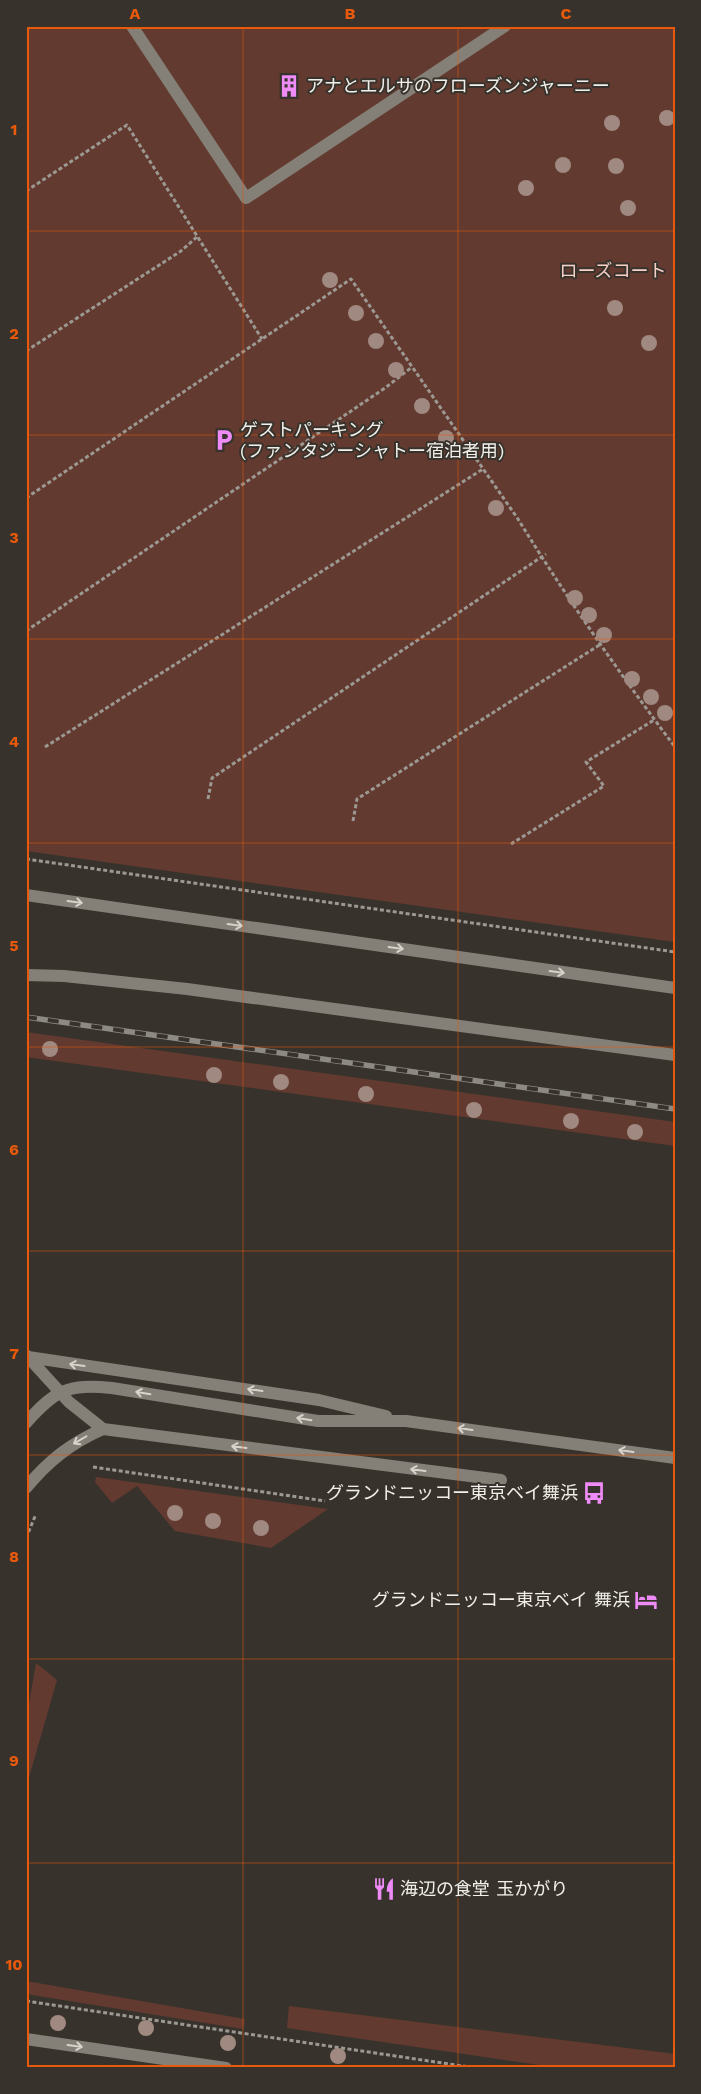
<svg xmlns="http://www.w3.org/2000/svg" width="701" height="2094" font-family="'Work Sans','Noto Sans JP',sans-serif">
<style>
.green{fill:#633a30}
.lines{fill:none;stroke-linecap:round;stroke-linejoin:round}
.path{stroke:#9c9993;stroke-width:3;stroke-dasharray:4 2.5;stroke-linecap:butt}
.service{stroke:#858077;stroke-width:12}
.tertiary{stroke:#858077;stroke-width:12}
.rail-casing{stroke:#8d8983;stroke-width:5.5}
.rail{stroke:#37332c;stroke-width:4;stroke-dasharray:11;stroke-linecap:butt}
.tree{fill:#a08980}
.oneway{stroke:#d7d3cd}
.grid{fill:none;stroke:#e8590c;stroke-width:1;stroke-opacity:0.55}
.labels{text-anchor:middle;stroke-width:4;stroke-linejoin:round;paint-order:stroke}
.poi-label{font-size:18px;fill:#f2efea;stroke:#37332c;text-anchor:start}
.park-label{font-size:18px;fill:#f6cfc5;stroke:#37332c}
.neatline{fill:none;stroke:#e8590c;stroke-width:2}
.grid-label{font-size:16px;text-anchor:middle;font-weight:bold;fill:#e8590c}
</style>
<rect width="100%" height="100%" fill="#37332c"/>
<path class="green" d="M26 26H675V942L26 851Z
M26 1032 675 1122V1146L26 1057Z
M96 1477 328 1509 271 1548 175 1531 137 1486 112 1503 95 1482Z
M36 1663 57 1680 26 1788V1721Z
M26 1981 245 2019 243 2029 26 1994Z
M289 2006 675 2054V2068H560L287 2028Z"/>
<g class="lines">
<path class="path" d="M26 191 127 125 262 339
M26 351 181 251 198 236
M26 498 351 279 518 519C566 597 620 674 675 747
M26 631 385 388 412 367
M45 747 483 469
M208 799 212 778 546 554
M353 821 357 799 601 644
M511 844 604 786 586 762 654 720
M26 859 675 952
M93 1467 325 1501
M26 1538 36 1514
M26 2001 476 2068"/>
<path class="service" d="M132 26 246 198 505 26
M26 895 675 988
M26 975 64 976 187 989 675 1055
M26 1355 28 1357 319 1400 386 1416
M28 1357 69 1402 103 1429
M26 1423C56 1389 68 1384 112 1388L318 1421H406L675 1458
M26 1488C48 1461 71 1443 103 1429L501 1480"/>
<path class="tertiary" d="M26 2039 226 2068"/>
<defs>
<path id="rail" d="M26 1017 675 1109"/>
</defs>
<use href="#rail" class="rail-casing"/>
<use href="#rail" class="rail"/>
</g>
<g class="tree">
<circle cx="667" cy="118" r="8"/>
<circle cx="612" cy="123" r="8"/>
<circle cx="563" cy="165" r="8"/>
<circle cx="616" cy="166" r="8"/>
<circle cx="526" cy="188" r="8"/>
<circle cx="628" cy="208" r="8"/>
<circle cx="330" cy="280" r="8"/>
<circle cx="615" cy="308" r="8"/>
<circle cx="356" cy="313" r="8"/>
<circle cx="376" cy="341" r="8"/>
<circle cx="649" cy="343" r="8"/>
<circle cx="396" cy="370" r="8"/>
<circle cx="422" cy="406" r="8"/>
<circle cx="446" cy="438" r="8"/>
<circle cx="496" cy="508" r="8"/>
<circle cx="575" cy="598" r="8"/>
<circle cx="589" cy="615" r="8"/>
<circle cx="604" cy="635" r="8"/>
<circle cx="632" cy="679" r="8"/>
<circle cx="651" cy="697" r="8"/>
<circle cx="665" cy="713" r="8"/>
<circle cx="50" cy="1049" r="8"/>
<circle cx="214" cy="1075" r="8"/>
<circle cx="281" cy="1082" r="8"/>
<circle cx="366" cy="1094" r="8"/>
<circle cx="474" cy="1110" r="8"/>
<circle cx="571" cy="1121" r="8"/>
<circle cx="635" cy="1132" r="8"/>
<circle cx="175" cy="1513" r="8"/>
<circle cx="213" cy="1521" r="8"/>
<circle cx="261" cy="1528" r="8"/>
<circle cx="58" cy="2023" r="8"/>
<circle cx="146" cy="2028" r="8"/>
<circle cx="228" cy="2043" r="8"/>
<circle cx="338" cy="2056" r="8"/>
</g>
<defs><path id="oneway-shaft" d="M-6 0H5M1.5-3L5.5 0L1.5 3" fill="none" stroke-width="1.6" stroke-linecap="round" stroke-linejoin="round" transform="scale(1.25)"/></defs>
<g class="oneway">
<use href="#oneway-shaft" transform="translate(75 902) rotate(8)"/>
<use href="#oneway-shaft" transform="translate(235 925) rotate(8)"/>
<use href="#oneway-shaft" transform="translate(396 948) rotate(8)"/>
<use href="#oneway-shaft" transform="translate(557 972) rotate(8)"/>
<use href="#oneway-shaft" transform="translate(77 1365) rotate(-172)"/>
<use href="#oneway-shaft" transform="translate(255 1390) rotate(-172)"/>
<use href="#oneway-shaft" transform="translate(143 1393) rotate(-171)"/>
<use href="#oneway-shaft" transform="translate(304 1419) rotate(-171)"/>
<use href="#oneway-shaft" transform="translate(465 1429) rotate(-172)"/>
<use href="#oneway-shaft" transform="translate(80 1440) rotate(150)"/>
<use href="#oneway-shaft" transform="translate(239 1447) rotate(-173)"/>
<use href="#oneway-shaft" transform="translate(626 1451) rotate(-172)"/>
<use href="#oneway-shaft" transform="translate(418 1470) rotate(-173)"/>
<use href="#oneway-shaft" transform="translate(75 2046) rotate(8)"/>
</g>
<path class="grid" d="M243 26V2068M458 26V2068M26 231H675M26 435H675M26 639H675M26 843H675M26 1047H675M26 1251H675M26 1455H675M26 1659H675M26 1863H675"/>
<defs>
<symbol id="building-bare" viewBox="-9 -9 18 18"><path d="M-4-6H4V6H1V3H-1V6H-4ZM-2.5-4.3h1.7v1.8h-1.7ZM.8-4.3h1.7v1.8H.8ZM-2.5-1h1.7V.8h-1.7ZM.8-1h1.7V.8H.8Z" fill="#ef8bf7" stroke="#37332c" stroke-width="2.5" paint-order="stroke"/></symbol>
<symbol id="parking-bare" viewBox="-9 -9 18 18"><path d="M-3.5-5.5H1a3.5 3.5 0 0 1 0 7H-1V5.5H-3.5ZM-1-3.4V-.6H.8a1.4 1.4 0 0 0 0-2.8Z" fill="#ef8bf7" stroke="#37332c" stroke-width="2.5" paint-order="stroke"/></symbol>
<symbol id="bus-bare" viewBox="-9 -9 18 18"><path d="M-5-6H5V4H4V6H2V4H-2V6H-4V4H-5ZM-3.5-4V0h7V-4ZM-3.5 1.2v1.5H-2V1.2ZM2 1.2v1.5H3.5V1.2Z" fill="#ef8bf7" stroke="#37332c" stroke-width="2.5" paint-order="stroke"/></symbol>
<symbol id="hotel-bare" viewBox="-9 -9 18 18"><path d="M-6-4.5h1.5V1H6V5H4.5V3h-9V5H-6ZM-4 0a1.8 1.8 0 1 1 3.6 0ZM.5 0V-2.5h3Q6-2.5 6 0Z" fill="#ef8bf7" stroke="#37332c" stroke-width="2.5" paint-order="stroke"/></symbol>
<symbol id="restaurant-bare" viewBox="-9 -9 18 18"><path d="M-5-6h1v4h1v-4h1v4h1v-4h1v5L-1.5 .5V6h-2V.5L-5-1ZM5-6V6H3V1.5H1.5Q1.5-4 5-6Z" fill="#ef8bf7" stroke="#37332c" stroke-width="2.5" paint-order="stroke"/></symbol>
</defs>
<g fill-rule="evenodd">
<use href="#building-bare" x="273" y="70" width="32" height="32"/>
<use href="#parking-bare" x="208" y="424" width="32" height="32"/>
<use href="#bus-bare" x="578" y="1477" width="32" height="32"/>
<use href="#hotel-bare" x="630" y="1584" width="32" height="32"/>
<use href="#restaurant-bare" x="368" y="1873" width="32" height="32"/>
</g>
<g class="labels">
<g class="poi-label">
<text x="306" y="92">アナとエルサのフローズンジャーニー</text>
<text x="240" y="436">ゲストパーキング<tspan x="240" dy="21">(ファンタジーシャトー宿泊者用)</tspan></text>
<text x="578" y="1499" text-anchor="end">グランドニッコー東京ベイ舞浜</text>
<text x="630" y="1606" text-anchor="end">グランドニッコー東京ベイ 舞浜</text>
<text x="400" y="1895">海辺の食堂 玉かがり</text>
</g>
<g class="park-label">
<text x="613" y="277">ローズコート</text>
</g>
</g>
<rect width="701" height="2094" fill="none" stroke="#37332c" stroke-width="55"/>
<rect x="28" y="28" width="646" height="2038" class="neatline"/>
<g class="grid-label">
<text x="135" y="19">A</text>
<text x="350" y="19">B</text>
<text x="566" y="19">C</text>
<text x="14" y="135">1</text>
<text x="14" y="339">2</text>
<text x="14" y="543">3</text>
<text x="14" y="747">4</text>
<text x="14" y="951">5</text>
<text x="14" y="1155">6</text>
<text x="14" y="1359">7</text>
<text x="14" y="1562">8</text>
<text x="14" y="1766">9</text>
<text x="14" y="1970">10</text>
</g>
</svg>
